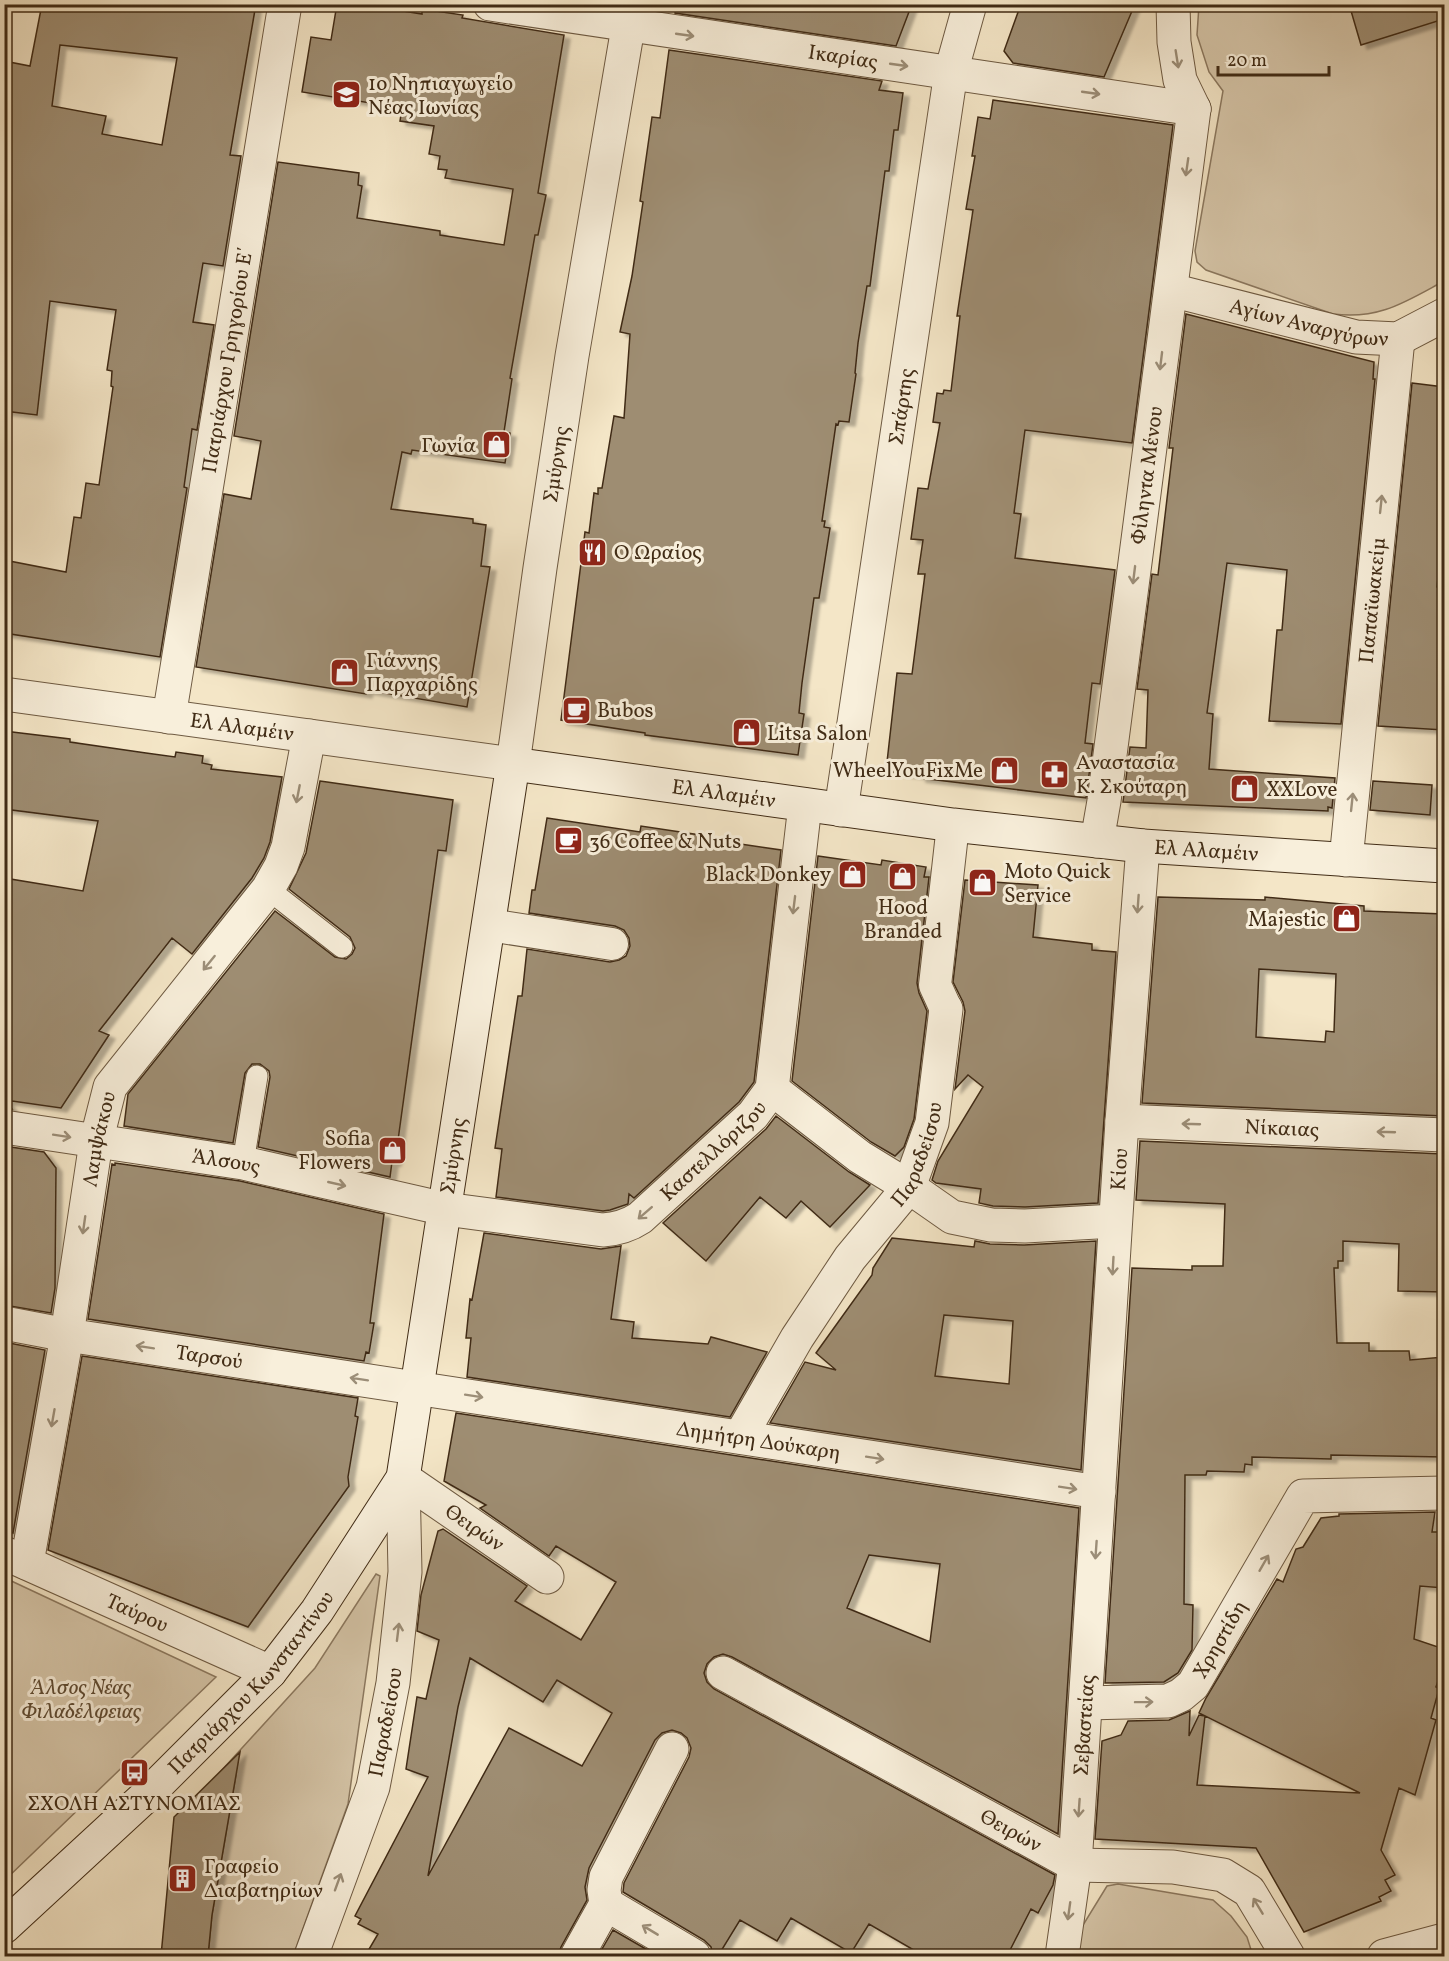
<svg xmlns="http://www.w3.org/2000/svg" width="1449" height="1961" font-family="Vollkorn,serif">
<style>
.green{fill:#d6c6a9;stroke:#8c7960;stroke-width:1.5}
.building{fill:#9e8d72;stroke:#412c16;stroke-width:1.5;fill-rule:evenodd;filter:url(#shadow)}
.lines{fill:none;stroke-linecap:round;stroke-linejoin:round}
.service-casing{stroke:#6e5a42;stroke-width:23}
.pedestrian-casing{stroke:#6e5a42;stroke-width:34}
.minor-casing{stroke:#6e5a42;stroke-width:35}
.tertiary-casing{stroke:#6e5a42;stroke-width:35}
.secondary-casing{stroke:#412c16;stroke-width:35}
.service{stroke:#f8efdb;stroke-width:21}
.pedestrian{stroke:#f8efdb;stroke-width:32}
.minor{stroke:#f8efdb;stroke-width:33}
.tertiary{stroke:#f8efdb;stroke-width:33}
.secondary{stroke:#f8efdb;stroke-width:33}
.oneway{stroke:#9c8e78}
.labels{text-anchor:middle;stroke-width:6;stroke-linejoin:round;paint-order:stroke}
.street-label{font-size:21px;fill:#412c16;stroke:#f8efdb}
.poi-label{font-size:21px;fill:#412c16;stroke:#f8efdb;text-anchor:start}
.park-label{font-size:21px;font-style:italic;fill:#5f4b33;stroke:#f8efdb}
</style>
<defs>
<filter id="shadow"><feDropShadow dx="6" dy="4" stdDeviation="1.5" flood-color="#0004"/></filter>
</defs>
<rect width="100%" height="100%" fill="#f4e6c7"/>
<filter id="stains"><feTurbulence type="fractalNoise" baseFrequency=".00333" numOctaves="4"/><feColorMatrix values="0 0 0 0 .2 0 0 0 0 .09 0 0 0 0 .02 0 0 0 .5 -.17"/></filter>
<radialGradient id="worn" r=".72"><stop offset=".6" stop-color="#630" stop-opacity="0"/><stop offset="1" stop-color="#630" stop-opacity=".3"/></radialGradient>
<path class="green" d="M1199 5H1444V281C1405 302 1379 320 1333 314L1206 270 1197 262 1195 251 1223 91 1209 72 1197 35Z
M376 1574 380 1576 348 1804 293 1956H208L212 1915 236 1775 221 1771 315 1668Z
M5 1578 216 1677 5 1880Z
M1118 1884 1213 1900 1231 1916 1247 1937 1253 1956H1064L1107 1886Z"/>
<path class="building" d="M42 4H256L230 155 241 156 223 266 203 263 193 322 214 325 197 430 192 429 184 487 187 488 160 657 4 633V560L66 572 74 517 81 518 86 483 99 485 113 387 111 386 112 371 107 370 116 310 50 301 37 415 4 411V61L30 66ZM60 45 177 58 162 145 102 134 106 116 52 106Z
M337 4H360L422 14V9L463 15 462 18 564 35 538 193 546 195 538 235H535L510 378 512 379 504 432 510 433 505 463 412 450 411 454 402 452 391 509 473 519V523L486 525 481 566 490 567 467 707 367 690 366 694 196 667 224 494 251 499 261 441 234 436 278 162 359 173 358 185 362 186 357 218 440 231V235L504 245 513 189 445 178 447 170 438 169 440 156 429 154 434 126 400 121 402 108 302 92 311 37 331 40Z
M676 4H912L896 46 675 13Z
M1021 4H1135L1104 77 1013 63 1004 51Z
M1349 4H1444V19L1361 45Z
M669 50 882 81 879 90 903 93 898 130H894L889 171H885L870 286H867L858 343 855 373 856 374 849 422 839 421 838 425 836 424 822 521H825L824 527 830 528 819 598H814L802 683 799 713 804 714 798 755 645 735V733L561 720 585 532 589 533 594 493 598 494V488H602L614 416 624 418 630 334 620 332 632 276 643 202 640 201 652 117 660 118Z
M993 100 1173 125 1132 443 1025 430 1014 513 1021 514 1015 558 1115 570 1100 684 1092 683 1085 743 1093 744 1086 798 920 778V775L886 771 897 673 912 674 925 574H918L923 540 911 539 918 488 928 489 940 423 933 422 937 393 943 394 944 390 951 391 960 316H957L973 210 966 209 975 156H972L978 117 990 119Z
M1186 314 1374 362 1373 379H1375L1341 724 1269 721 1277 630H1282L1287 570 1227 563 1207 713 1213 714 1209 769 1335 778 1332 808 1328 807V811L1123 802 1130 747 1146 748 1148 690 1137 689 1152 574 1158 575 1173 448H1169Z
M1412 383 1444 387V522L1437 587 1444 594V730L1378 726Z
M4 731 70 739V742L146 753 175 757 176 752 203 756 202 763 212 765 211 769 282 777 270 842 264 858 252 878 192 954 172 938 99 1031 109 1035 61 1108 5 1100 12 1109H4V878L83 891 98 821 4 809Z
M320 781 453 800 446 851 438 850 395 1162H392L390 1177 258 1147 270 1077 269 1071 260 1064H252L245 1073 233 1143 124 1126 128 1094 275 911 335 957 346 959 352 954 355 948 350 937 289 889 306 853Z
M1373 781 1432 785 1430 815 1370 810Z
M547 818 640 832 641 826 700 835V838L781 850 754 1082 739 1102 634 1198 629 1194 628 1204 610 1210 603 1211 496 1197 502 1149 495 1148 518 996H522L527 949 610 962 619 960 626 956 630 946 629 938 624 930 615 926 529 913 532 890H535Z
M818 856 881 865 882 860 926 867 924 877H929L917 983 919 993 927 1011 914 1119 904 1147 895 1156 871 1142 792 1081Z
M965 880 1038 885 1033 937 1092 944V950L1116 952 1098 1203 1025 1207 993 1206 979 1203 981 1189 936 1183 932 1180 938 1161 983 1087 968 1075 955 1089 965 1011 963 1002 953 982Z
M1158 897 1265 900V897L1364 906V911L1444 914V1116L1142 1103ZM1259 969 1336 974 1334 1032 1326 1031 1325 1042 1256 1037Z
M776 1116 849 1172 870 1185 830 1227 801 1201 786 1218 760 1197 706 1261 663 1223 766 1129Z
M1140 1141 1444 1154V1292L1398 1291 1399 1244 1343 1241V1261H1338V1268H1334L1337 1343H1369V1351H1409L1410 1360 1444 1357V1457L1331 1455V1459L1252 1457V1465L1245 1464 1244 1472 1207 1471 1206 1475H1185L1184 1604 1193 1605 1192 1650 1178 1673 1164 1682 1105 1683 1132 1268 1192 1270V1266H1223L1225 1204 1136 1200Z
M4 1146 44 1152 56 1168 55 1288 51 1313 4 1305Z
M115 1163 240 1181 384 1214 370 1323H374L369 1353 366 1352 364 1361 88 1319 112 1164 115 1165Z
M484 1233 601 1249 621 1246 611 1319 634 1322 632 1338 708 1344 711 1337 767 1352 730 1417 467 1377 471 1338H466L470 1299 472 1300Z
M892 1238 974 1247 975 1241 990 1244 1024 1245 1096 1241 1081 1470 770 1423 805 1362 836 1370 816 1353 872 1275 873 1268ZM944 1315 1013 1321 1009 1384 935 1376Z
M4 1342 45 1350 13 1533 4 1530Z
M82 1356 358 1398 355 1416 358 1417 348 1477 349 1486 248 1627 48 1550Z
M456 1413 1079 1508 1058 1834 732 1657 723 1654 714 1657 707 1664 704 1673 707 1682 714 1689 1055 1875 1053 1885 1038 1913 1031 1909 1007 1956H924L869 1924 851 1953 791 1918 777 1941 740 1920 718 1956H713L711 1947 704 1940 623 1892 624 1883 689 1757 691 1748 687 1738 681 1733 672 1730 662 1733 655 1740 589 1868 585 1887 587 1900 561 1947 558 1956H365L378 1934 358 1924 361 1919 355 1916 428 1777 406 1769 417 1697 426 1699 439 1640 417 1631 421 1595 438 1531 443 1529 527 1586 515 1601 581 1640 616 1582 556 1546 549 1556 480 1508 486 1505 444 1481ZM869 1555 940 1564 930 1642 847 1608ZM470 1658 543 1702 557 1680 612 1713 582 1766 509 1728 428 1876 458 1707Z
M1435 1512 1432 1532H1444V1588L1420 1586 1414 1639 1441 1648 1444 1664 1436 1687 1439 1689 1431 1718 1436 1720 1415 1795 1399 1788 1381 1850 1395 1875 1385 1880 1391 1891 1379 1897 1381 1901 1304 1932 1256 1848 1095 1839 1102 1741 1121 1735 1128 1721 1169 1720 1190 1711 1189 1736 1199 1715 1205 1716 1197 1785 1360 1793 1199 1713 1206 1698 1277 1579 1283 1582 1296 1549 1303 1547 1321 1518 1339 1516V1514Z
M240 1752 212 1915 208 1956H161L174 1817Z
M613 1930 658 1956H598Z"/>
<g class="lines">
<defs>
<path id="service" d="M268 889 342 947
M243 1163 257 1076"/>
<path id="pedestrian" d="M489 925 612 944
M946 1009 935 985 953 825"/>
<g id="minor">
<path id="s1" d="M490 4 1194 109"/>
<path d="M1173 4 1174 42 1180 80 1194 109"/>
<path id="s2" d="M1171 290 1356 337 1398 339 1444 315"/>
<path id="s3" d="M4 694 513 764"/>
<path id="s4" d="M169 717 285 4"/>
<path id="s5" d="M841 810 951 72 970 4"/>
<path id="s6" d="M1097 841 1104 801 1194 109"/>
<path id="s7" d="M1346 860 1398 339"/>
<path d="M772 1089 860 1157 909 1187 952 1217 991 1225 1025 1226 1115 1221"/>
<path id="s8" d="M1122 1121 1444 1135"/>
<path id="s9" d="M4 1127 243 1163 445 1209 603 1230C617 1229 628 1226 640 1218L753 1115 772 1089 805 805"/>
<path id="s10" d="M4 1323 67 1335 1099 1492"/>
<path id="s11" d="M740 1437 797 1338 850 1258 909 1187 932 1123 946 1009"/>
<path id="s12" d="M403 1478 547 1577"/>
<path id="s13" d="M4 1553 270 1672"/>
<path id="s14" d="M27 1563 67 1335 96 1142 110 1087 268 889 281 866 288 847 309 736"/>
<path id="s15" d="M723 1673 1075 1865 1173 1867 1223 1875 1249 1891 1288 1956"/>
<path id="s16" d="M1086 1703 1168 1701 1181 1695 1193 1685 1303 1496 1444 1493"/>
<path d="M606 1904 604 1890 606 1877 672 1749"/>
<path d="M606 1904 694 1956"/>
<path id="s17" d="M311 1956 373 1787 393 1683 405 1572 403 1478"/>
<path d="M577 1956 606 1904"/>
<path id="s18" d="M1062 1956 1075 1865 1122 1121 1143 846"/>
<path d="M1384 1956 1444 1940"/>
</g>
<g id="tertiary">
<path id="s19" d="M513 764 540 568 572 356 632 4"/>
</g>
<g id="secondary">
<path id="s20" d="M4 1927 148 1794 270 1672 317 1611 403 1478 513 764 953 825 1143 846 1444 866"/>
</g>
</defs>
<use href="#service" class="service-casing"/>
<use href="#pedestrian" class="pedestrian-casing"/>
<use href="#minor" class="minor-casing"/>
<use href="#tertiary" class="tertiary-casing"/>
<use href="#secondary" class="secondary-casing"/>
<use href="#service" class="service"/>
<use href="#pedestrian" class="pedestrian"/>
<use href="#minor" class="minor"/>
<use href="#tertiary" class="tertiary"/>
<use href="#secondary" class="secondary"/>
</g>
<defs><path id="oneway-shaft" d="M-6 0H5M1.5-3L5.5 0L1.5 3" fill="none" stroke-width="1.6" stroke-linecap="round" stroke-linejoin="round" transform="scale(1.5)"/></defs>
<g class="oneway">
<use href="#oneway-shaft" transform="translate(685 35) rotate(8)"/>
<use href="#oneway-shaft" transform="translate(1177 59) rotate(81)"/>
<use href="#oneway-shaft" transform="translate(899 65) rotate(8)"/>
<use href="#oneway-shaft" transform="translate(1091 93) rotate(8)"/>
<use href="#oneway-shaft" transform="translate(1187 167) rotate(98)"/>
<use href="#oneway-shaft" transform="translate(1161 361) rotate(97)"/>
<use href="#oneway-shaft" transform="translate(1381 504) rotate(-84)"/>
<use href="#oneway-shaft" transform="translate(1134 575) rotate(97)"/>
<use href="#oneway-shaft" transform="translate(298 794) rotate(101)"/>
<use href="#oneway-shaft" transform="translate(1352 802) rotate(-84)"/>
<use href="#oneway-shaft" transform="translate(1138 904) rotate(94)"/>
<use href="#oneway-shaft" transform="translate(794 905) rotate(97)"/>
<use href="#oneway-shaft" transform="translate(209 963) rotate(129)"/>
<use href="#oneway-shaft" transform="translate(1191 1124) rotate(-178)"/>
<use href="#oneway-shaft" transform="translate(1386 1132) rotate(-178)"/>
<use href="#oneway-shaft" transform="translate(62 1136) rotate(9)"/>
<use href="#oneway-shaft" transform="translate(337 1184) rotate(13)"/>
<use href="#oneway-shaft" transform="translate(645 1213) rotate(139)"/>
<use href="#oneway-shaft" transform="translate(84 1225) rotate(98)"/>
<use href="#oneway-shaft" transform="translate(1113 1266) rotate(93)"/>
<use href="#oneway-shaft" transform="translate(145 1347) rotate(-171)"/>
<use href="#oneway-shaft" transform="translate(359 1379) rotate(-171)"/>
<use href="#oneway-shaft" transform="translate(474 1396) rotate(9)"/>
<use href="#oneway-shaft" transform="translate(53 1418) rotate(100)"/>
<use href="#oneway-shaft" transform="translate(875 1458) rotate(9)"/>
<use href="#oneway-shaft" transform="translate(1068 1488) rotate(9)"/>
<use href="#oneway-shaft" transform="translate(1096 1550) rotate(94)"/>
<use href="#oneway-shaft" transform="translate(1264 1563) rotate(-60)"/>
<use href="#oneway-shaft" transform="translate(398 1632) rotate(-83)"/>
<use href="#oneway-shaft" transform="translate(1144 1702) rotate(-1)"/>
<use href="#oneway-shaft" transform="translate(1079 1808) rotate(94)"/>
<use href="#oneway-shaft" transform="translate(338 1882) rotate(-70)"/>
<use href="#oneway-shaft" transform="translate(1258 1906) rotate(-121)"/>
<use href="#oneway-shaft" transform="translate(1069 1911) rotate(98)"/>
<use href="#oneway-shaft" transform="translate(650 1930) rotate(-149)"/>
</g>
<defs>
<symbol id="school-square" viewBox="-11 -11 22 22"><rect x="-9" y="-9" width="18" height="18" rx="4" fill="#8f2418" stroke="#f8efdb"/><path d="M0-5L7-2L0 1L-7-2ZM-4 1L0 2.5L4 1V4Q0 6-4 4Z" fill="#fff"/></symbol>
<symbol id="shop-square" viewBox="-11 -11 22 22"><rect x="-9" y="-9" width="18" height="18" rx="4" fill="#8f2418" stroke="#f8efdb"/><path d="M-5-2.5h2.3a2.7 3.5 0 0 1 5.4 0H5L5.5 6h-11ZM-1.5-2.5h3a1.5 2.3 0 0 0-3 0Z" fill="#fff"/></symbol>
<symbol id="restaurant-square" viewBox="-11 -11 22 22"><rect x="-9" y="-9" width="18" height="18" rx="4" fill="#8f2418" stroke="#f8efdb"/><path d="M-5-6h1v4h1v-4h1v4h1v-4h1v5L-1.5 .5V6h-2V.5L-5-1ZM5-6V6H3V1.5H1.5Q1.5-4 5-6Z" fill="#fff"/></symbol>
<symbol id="cafe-square" viewBox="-11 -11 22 22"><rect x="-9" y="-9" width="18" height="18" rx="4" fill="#8f2418" stroke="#f8efdb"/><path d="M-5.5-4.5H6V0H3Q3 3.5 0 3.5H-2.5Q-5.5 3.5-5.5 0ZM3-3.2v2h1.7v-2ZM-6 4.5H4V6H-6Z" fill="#fff"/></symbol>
<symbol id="pharmacy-square" viewBox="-11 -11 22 22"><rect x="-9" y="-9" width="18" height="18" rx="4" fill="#8f2418" stroke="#f8efdb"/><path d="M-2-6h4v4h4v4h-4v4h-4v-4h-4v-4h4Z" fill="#fff"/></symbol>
<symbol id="bus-square" viewBox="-11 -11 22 22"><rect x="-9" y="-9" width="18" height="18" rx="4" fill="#8f2418" stroke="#f8efdb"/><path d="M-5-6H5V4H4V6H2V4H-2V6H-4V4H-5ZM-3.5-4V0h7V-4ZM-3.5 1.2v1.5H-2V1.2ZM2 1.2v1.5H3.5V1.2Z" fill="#fff"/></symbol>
<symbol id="building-square" viewBox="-11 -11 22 22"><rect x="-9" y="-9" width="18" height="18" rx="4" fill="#8f2418" stroke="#f8efdb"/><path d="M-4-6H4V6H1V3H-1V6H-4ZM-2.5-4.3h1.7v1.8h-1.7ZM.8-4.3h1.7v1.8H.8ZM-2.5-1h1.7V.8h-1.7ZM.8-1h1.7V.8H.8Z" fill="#fff"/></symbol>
</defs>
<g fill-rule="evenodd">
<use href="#school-square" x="330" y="78" width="33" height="33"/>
<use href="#shop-square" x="480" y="428" width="33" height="33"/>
<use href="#restaurant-square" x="576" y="536" width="33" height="33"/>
<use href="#shop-square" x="328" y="656" width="33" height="33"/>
<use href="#cafe-square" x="560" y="694" width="33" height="33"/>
<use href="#shop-square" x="730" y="716" width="33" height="33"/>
<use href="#shop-square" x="988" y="754" width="33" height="33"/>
<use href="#pharmacy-square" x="1038" y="758" width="33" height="33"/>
<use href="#shop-square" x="1228" y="772" width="33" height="33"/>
<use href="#cafe-square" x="552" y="824" width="33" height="33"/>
<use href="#shop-square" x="836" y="858" width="33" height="33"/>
<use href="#shop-square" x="886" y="860" width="33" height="33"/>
<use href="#shop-square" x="966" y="866" width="33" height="33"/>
<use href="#shop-square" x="1330" y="902" width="33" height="33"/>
<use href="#shop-square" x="376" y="1134" width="33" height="33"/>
<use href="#bus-square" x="118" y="1756" width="33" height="33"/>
<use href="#building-square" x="166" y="1862" width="33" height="33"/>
</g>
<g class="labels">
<g class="street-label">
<text dy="7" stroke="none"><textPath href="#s1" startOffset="357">Ικαρίας</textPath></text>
<text dy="7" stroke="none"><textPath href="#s2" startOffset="142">Αγίων Αναργύρων</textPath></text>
<text dy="7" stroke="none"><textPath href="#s4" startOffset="362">Πατριάρχου Γρηγορίου Ε΄</textPath></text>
<text dy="7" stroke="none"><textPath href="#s5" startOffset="408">Σπάρτης</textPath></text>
<text dy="7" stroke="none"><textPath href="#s19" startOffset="303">Σμύρνης</textPath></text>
<text dy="7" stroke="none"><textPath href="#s6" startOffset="369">Φίληντα Μένου</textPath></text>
<text dy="7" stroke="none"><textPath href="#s7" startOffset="261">Παπαϊωακείμ</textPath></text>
<text dy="7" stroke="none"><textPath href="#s3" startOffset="240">Ελ Αλαμέιν</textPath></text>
<text dy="7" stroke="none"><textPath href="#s20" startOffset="1539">Ελ Αλαμέιν</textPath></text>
<text dy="7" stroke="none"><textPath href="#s20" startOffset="2025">Ελ Αλαμέιν</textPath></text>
<text dy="7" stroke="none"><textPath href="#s8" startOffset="160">Νίκαιας</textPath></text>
<text dy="7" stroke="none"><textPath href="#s14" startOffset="430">Λαμψάκου</textPath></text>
<text dy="7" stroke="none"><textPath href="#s9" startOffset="747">Καστελλόριζου</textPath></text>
<text dy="7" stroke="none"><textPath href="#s11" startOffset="336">Παραδείσου</textPath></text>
<text dy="7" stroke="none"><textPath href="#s20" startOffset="930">Σμύρνης</textPath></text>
<text dy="7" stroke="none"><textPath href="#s9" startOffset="225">Άλσους</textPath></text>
<text dy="7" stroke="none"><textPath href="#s18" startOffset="789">Κίου</textPath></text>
<text dy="7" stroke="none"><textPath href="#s10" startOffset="208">Ταρσού</textPath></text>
<text dy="7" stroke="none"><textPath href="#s10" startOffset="764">Δημήτρη Δούκαρη</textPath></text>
<text dy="7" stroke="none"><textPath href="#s12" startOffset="87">Θειρών</textPath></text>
<text dy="7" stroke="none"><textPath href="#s13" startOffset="146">Ταύρου</textPath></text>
<text dy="7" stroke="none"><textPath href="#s16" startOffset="165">Χρηστίδη</textPath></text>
<text dy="7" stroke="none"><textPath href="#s20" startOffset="348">Πατριάρχου Κωνσταντίνου</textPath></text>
<text dy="7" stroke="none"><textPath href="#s17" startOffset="246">Παραδείσου</textPath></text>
<text dy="7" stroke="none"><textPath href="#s18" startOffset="232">Σεβαστείας</textPath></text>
<text dy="7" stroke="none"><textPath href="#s15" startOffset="328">Θειρών</textPath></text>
</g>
<g class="poi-label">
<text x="368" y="90">1ο Νηπιαγωγείο<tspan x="368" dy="24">Νέας Ιωνίας</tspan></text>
<text x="476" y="452" text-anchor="end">Γωνία</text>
<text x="614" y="559">Ο Ωραίος</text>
<text x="366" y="667">Γιάννης<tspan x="366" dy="24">Παρχαρίδης</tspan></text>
<text x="597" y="717">Bubos</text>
<text x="767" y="740">Litsa Salon</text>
<text x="1076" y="769">Αναστασία<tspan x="1076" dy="24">Κ. Σκούταρη</tspan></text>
<text x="983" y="777" text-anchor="end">WheelYouFixMe</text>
<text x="1266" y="796">XXLove</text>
<text x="589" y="848">36 Coffee &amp; Nuts</text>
<text x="1004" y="878">Moto Quick<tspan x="1004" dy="24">Service</tspan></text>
<text x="831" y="881" text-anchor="end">Black Donkey</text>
<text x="903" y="914" text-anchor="middle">Hood<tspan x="903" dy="24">Branded</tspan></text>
<text x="1326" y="926" text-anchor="end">Majestic</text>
<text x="371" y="1145" text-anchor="end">Sofia<tspan x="371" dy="24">Flowers</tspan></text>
<text x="134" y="1810" text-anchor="middle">ΣΧΟΛΗ ΑΣΤΥΝΟΜΙΑΣ</text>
<text x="204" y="1873">Γραφείο<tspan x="204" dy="24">Διαβατηρίων</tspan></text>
</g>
<g class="park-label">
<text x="81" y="1694">Άλσος Νέας<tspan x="81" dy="24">Φιλαδέλφειας</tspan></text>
</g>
</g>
<rect width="1449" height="1961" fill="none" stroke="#f4e6c7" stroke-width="24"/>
<rect x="6" y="6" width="1437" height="1949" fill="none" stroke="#412c16" stroke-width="3"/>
<rect x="12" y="12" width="1425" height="1937" fill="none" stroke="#412c16" stroke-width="1.5"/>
<path d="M1218 66v9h111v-9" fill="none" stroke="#412c16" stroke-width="3"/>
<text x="1227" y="66" font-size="18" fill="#412c16" stroke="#f8efdb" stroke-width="4.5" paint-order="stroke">20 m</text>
<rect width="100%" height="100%" filter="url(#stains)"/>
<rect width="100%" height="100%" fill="url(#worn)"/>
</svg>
